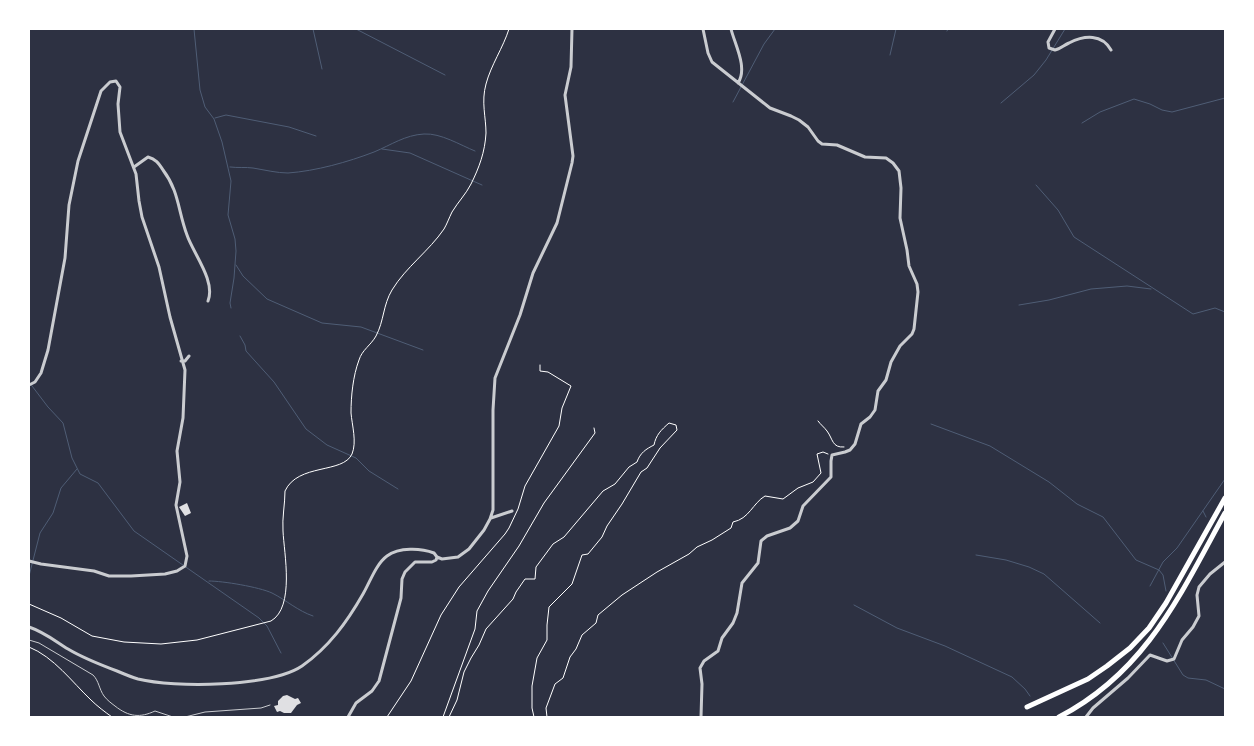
<svg xmlns="http://www.w3.org/2000/svg" width="1254" height="746" font-family="'Nunito Sans',sans-serif">
<style>
.lines{fill:none;stroke-linecap:round;stroke-linejoin:round}
.stream{stroke:#4f5d75;stroke-width:1}
.building{fill:#e0e0e3}
.path{stroke:#fff;stroke-width:1}
.service{stroke:#caccd0;stroke-width:1}
.minor{stroke:#caccd0;stroke-width:3}
.motorway{stroke:#fff;stroke-width:5}
</style>
<rect width="100%" height="100%" fill="#2d3142"/>
<g class="lines">
<path class="stream" d="M194 29 200 90 205 107 214 119 222 142 231 181 228 215 235 239 236 251 234 278 230 303 231 308
M313 29 322 69
M356 29 445 75
M947 31 948 29
M890 55 896 29
M733 102 764 44 775 29
M1001 103 1034 75 1046 60 1065 29
M215 118 226 115 289 127 316 136
M1082 123 1100 112 1134 99 1150 104 1162 110 1172 112 1225 98
M382 149 410 153 482 185
M230 167C238 168 246 167 253 168 265 170 277 173 288 173 316 171 348 162 374 152 391 145 405 135 424 134 441 133 460 145 475 151
M1036 185 1058 210 1074 237 1193 314 1215 308 1225 312
M236 265 243 276 267 299 322 323 361 327 423 350
M1019 305 1049 300 1091 289 1127 286 1151 289
M240 336 245 345 246 351 274 382 306 429 327 445 356 458 369 471 398 489
M29 382 48 407 63 423 72 458 80 474 98 483 134 531 259 618 267 626 281 653
M931 424 990 446 1049 482 1077 504 1103 517 1136 560 1159 570 1163 575 1166 591
M1203 511 1206 517
M976 555 1006 560 1029 567 1044 574 1100 623
M29 576 40 533 53 513 61 488 77 469
M209 581C223 581 259 587 272 593 286 600 298 611 313 616
M1150 586 1163 562 1177 548 1225 479
M854 605 897 628 945 646 1012 677 1025 689 1030 696
M1163 643 1183 675 1188 678 1206 680 1225 689"/>
</g>
<path class="building" d="M187 503 191 513 185 516 179 507Z
M287 695 295 699 298 698 301 703 297 705 291 713H284L280 711 277 712 274 706 278 705V701L283 696Z"/>
<g class="lines">
<path class="path" d="M818 421C821 425 824 427 827 431 833 439 832 448 844 447
M29 604 61 618 92 636 124 642 161 644 197 640 271 621C295 607 284 553 283 531 282 518 285 504 285 491 298 463 343 474 352 454 357 442 352 425 351 413 351 396 353 376 359 360 362 350 371 345 376 336 384 321 383 305 392 290 406 267 429 251 444 229 447 224 449 218 452 212 458 202 466 194 471 184 479 168 485 152 486 133 486 117 481 102 486 84 491 65 503 48 509 29
M29 647C54 657 72 682 91 700 97 706 105 712 112 717
M387 717 411 681 441 615 459 587 505 534 509 528 518 509 525 486 559 426 562 408 571 386 548 372 540 371V365
M443 717 475 629 477 611 488 591 519 546 544 503 595 433 594 428
M449 717 457 700 464 672 471 658 479 645 486 629 513 599 516 592 525 579H535L536 567 553 544 564 537 603 491 615 484 629 467 637 462C640 453 646 449 654 445 656 435 661 430 669 423L676 425 677 430 660 448 647 468 641 472 622 504 607 526 602 537 588 554 582 555 572 584 549 607 547 625V640L537 658 532 686V708L534 717
M547 717 546 708 555 684 563 678 570 657 576 649 582 635 596 623 598 615 622 595 657 572 689 554 697 547 712 540 731 528 733 522C749 519 753 503 765 496L783 499 798 488 813 482 821 473 817 454 823 452 828 454"/>
<path class="service" d="M29 640 39 643 93 675C99 681 99 689 104 696 107 700 111 703 115 706 129 717 140 718 155 711L173 717
M185 717 205 712 261 708 270 705"/>
<path class="minor" d="M731 29C735 45 748 68 738 83
M1055 29 1048 42 1049 48 1055 50C1060 49 1064 45 1069 43 1085 35 1102 34 1111 50
M134 167 148 157C156 159 159 164 163 170 179 191 178 211 187 235 193 253 216 281 208 301
M181 361H185L189 356
M29 385 35 382 41 373 48 350 65 258 69 205 78 161 101 91 110 82 116 81 120 87 118 104 120 132 136 174 139 201 142 217 159 267 170 317 185 370 183 418 177 451 180 482 176 505 187 556 185 566 177 571 165 574 131 576H109L94 571 41 564 29 561
M491 518 512 511
M437 557 442 559 458 557 469 549 484 530 490 519 493 510V410L495 378 520 315 533 273 557 223 572 163 573 156 565 95 571 67 572 29
M29 627C44 632 55 641 68 649 83 658 101 665 117 671 124 674 131 677 138 679 174 688 271 687 302 666 329 647 347 622 363 594 370 582 376 564 387 556 399 547 421 548 434 553L437 557
M348 717 356 703 372 691 379 681 401 598 402 579 405 572 415 562H432L436 560 437 557
M701 717 702 684 700 668 704 661 718 651 722 638 733 623 737 613 742 583 758 563 761 541 767 536 790 528 798 521 803 506 831 477V461L832 455 845 452 850 450 855 444 861 424 870 417 875 410 878 391 886 380 891 362 900 346 912 334 914 329 918 292 917 284 909 266 907 250 900 218 901 188 899 171 893 163 886 158 865 157 837 145 822 144 818 141 808 127 799 120 791 116 770 108 712 62 708 53 703 29
M1086 717 1093 708 1128 678 1150 655 1167 661 1174 659 1182 640 1193 627 1199 616 1197 595 1199 587 1210 574 1225 562"/>
<path class="motorway" d="M1027 707 1088 679 1107 666 1130 648 1149 628 1166 603 1225 498
M1059 717C1146 672 1180 595 1225 513"/>
</g>
<rect width="1254" height="746" fill="none" stroke="#ffffff" stroke-width="60"/>
</svg>
